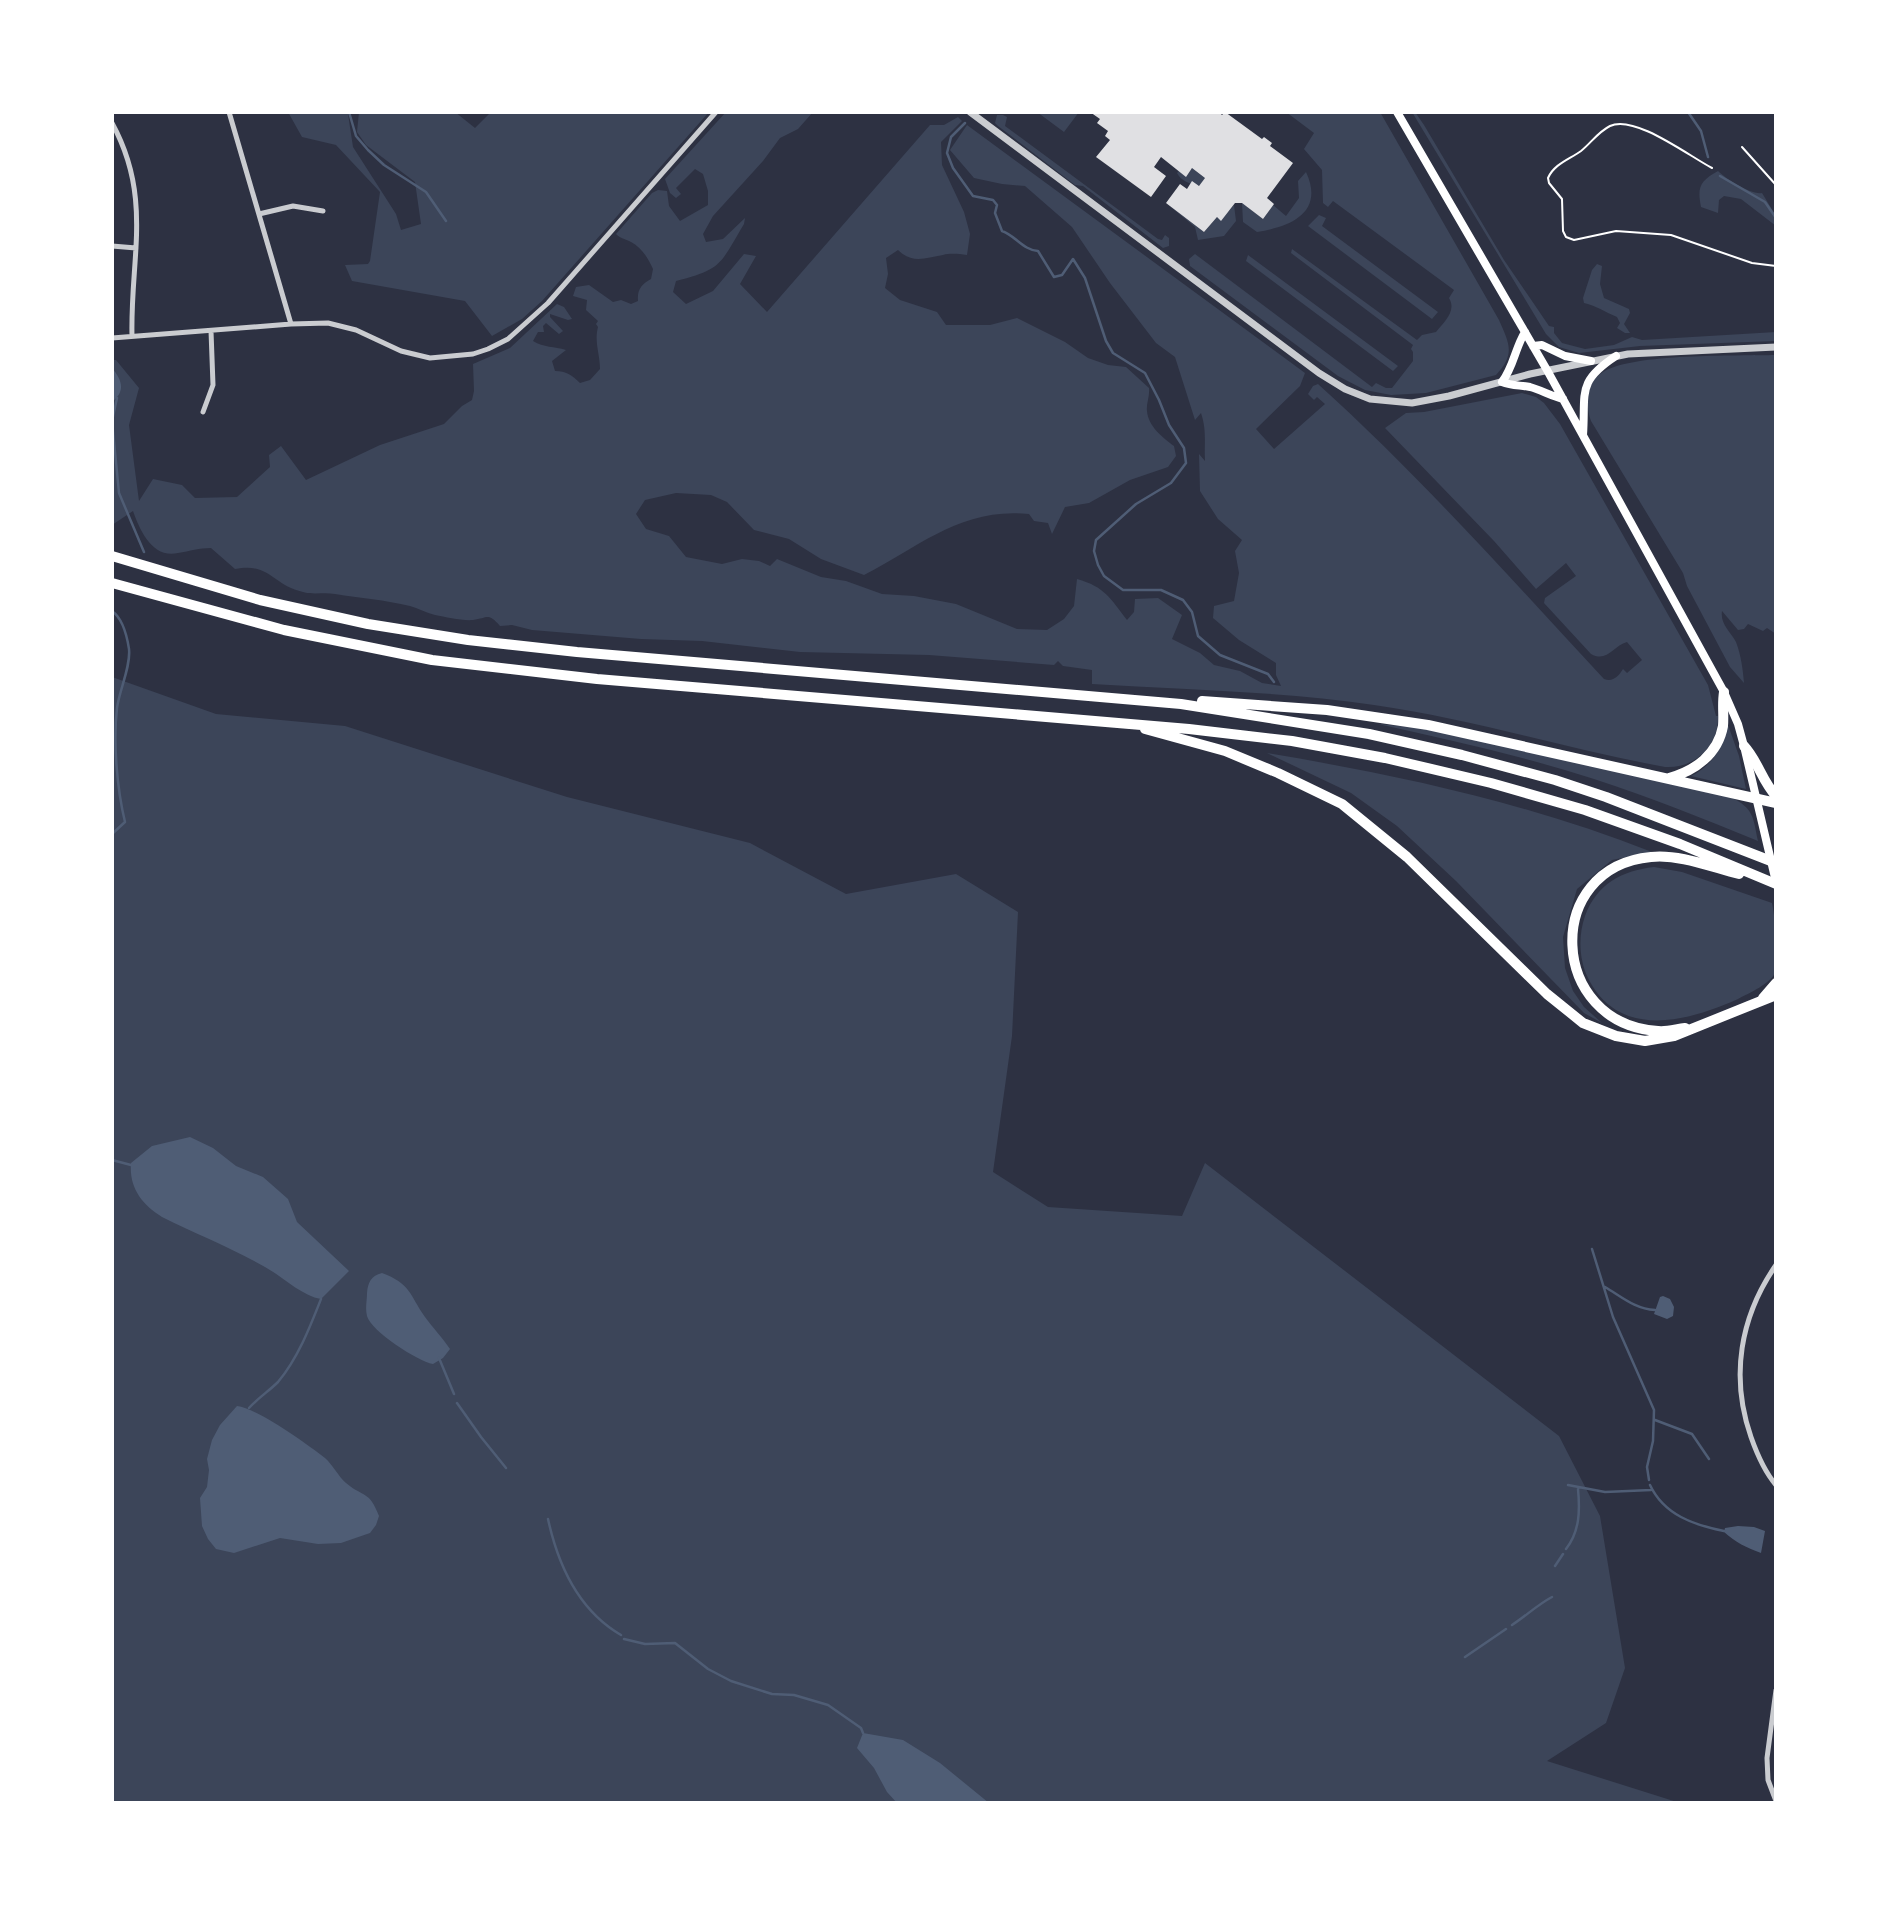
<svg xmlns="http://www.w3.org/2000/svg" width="1888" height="1915" font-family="'Zilla Slab',serif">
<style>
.green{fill:#3c4559}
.water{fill:#4f5d75}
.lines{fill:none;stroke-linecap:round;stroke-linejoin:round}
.stream{stroke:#4f5d75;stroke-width:2.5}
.building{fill:#e0e0e3}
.path{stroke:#fff;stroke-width:2}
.minor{stroke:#caccd0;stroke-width:5}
.tertiary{stroke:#caccd0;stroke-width:7}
.secondary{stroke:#fff;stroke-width:8}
.motorway{stroke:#fff;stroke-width:10}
</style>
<rect width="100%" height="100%" fill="#2d3142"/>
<path class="green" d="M288 112H344L348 114 353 147 396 214 401 230 421 224 415 182 366 145 357 132 359 112H455L475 128 491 112H709L542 301 522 319 492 336 465 301 352 281 345 265 368 264 370 261 380 192 336 145 302 137Z
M726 112H813L798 129 780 138 763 161 713 216 703 234 706 242 723 239 745 218 744 224C720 264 723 269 676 281L673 292 686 304 713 291 744 254 756 256 740 284 767 312 930 125H944L958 117 962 121 941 142 942 165 964 212 970 234 967 255C959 254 950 253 943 255 925 258 912 264 898 250L886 258 888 274 885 288 900 300 937 312 946 325H990L1017 318 1065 342 1088 358 1108 365 1126 367 1149 388C1150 396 1146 404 1147 411 1148 426 1163 438 1174 446L1176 456 1168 467 1130 480 1089 503 1065 507 1052 534 1048 523 1034 521 1029 514C962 507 920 546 864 575L821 559 789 539 754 530 727 502 711 495 676 493 645 500 636 514 646 529 669 536 686 557 722 564 742 559 759 561 770 566 777 559 821 577 846 581 882 594 914 596 956 604 1017 629 1047 630 1064 619 1074 606 1077 579C1105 587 1110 598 1127 620L1134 612 1135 599 1158 598 1182 615 1172 639 1200 653 1214 665 1240 671 1262 683 1281 686 1276 675V663L1239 640 1213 618 1214 606 1234 601 1239 573 1235 551 1242 540 1218 519 1200 491 1199 454 1205 461C1204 443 1207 431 1201 413L1195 420 1175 357 1156 343 1110 283 1072 227 1025 186 1002 184 974 178 950 150 967 125 1305 373 1300 386 1256 429 1274 449 1325 404 1317 397 1314 400 1308 394 1313 386 1318 384C1420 476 1511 579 1604 679 1613 682 1618 677 1623 669L1627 673 1642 660 1627 642C1613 646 1607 663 1591 654L1544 603 1545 598 1576 576 1566 563 1536 589 1494 541 1385 428 1406 413 1424 412 1522 393 1536 397 1544 403 1560 424 1708 685 1716 716H1718C1719 746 1694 769 1665 767 1568 749 1472 719 1374 705 1281 691 1186 690 1092 684V670L1063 666 1058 661 1054 665 929 655 800 652 702 641 641 639 532 630 512 625 500 626C488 612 488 618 473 620 462 621 446 617 435 615 426 613 418 608 410 606 385 600 360 598 335 594 325 592 313 595 303 592 272 585 270 562 235 569L211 548C199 548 190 551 178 553 153 559 140 531 133 511L112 525V360H116L139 388 129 425 139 501 153 479 182 485 195 498 237 497 270 467 269 455 281 446 306 480 380 445 444 424 462 406 472 400 474 391 473 364 510 348 557 304 564 307 572 319 568 320 550 314V317L563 331 559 334 546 323 543 326 544 332H538L533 341C544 348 554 346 566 350L552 361 555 371C566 371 572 375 580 383L590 380 600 369C600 354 594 342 598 327L596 324 598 321 586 310 587 300 573 296 576 287 589 285 613 302 621 300 631 304 638 301C637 289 642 284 651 279L653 269C648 258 642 248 631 242 626 239 621 239 616 234L652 193 658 190 667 191 669 206 680 221 708 205V191L703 174 695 169 676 188 681 194 676 198 670 193 665 179Z
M1037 112H1079L1064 132Z
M1286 112H1380L1499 320C1509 343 1516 354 1496 375L1426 393 1391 395 1365 390 1338 376 1190 266 1189 259 1195 254 1372 387 1376 383 1386 388H1392L1413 361V352L1411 349 1413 345 1291 253 1292 249 1417 340 1422 335 1436 332C1444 322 1457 311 1449 298L1454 290 1333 201 1328 207 1323 203 1322 170 1304 149 1314 133Z
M1412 112H1415L1424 125 1504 260 1549 326 1554 327V333L1562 343 1585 349 1614 345 1632 337 1642 340 1776 332V341L1640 346 1579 353 1559 347 1546 334Z
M997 115H1003L1007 117 1005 126 1158 239 1162 240 1165 235 1169 238V246L1163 248 1083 186 1075 185 998 126 995 123Z
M1192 168 1205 178 1199 186C1190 184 1181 181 1177 173L1179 171 1186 176Z
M1718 171C1726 179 1751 195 1762 193L1776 216V226L1741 199 1724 196 1719 200 1718 213 1701 207C1697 187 1700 181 1718 171Z
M1306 172C1325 213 1290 227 1257 232L1243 222 1242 203 1263 219 1273 205 1286 216 1299 198 1298 181Z
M1166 203 1204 232 1217 217 1221 220 1234 205 1236 221 1224 236 1198 240 1195 227Z
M1319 215 1326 218 1322 226 1438 312 1432 319 1308 226Z
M1248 255 1398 366 1393 371 1246 261Z
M1597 264 1602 266 1600 284 1604 298 1629 309 1630 313 1624 324 1630 333H1625L1617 328 1620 323 1617 317C1605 312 1597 306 1584 303L1583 298 1592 270Z
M1776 355V634L1767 628 1763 631 1748 624 1744 629 1738 630 1722 611C1720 624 1730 631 1736 642 1741 655 1743 670 1744 683L1730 667 1687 586 1683 573 1591 421C1585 405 1586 382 1603 372 1634 353 1736 356 1776 355Z
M112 677 216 714 345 726 567 797 750 843 846 894 956 874 1018 912 1012 1036 993 1172 1048 1207 1182 1216 1205 1163 1559 1436 1600 1516 1625 1668 1606 1723 1547 1761 1680 1803H112Z
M1727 722 1739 756 1746 789 1691 776C1712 766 1725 746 1727 722Z
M1378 724 1422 728 1730 797C1754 808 1753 817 1758 841 1704 819 1650 797 1594 779 1523 756 1450 740 1378 724Z
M1267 753C1398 775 1528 803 1652 852L1612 860 1577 889 1563 937 1565 968 1573 991 1584 1007 1602 1023 1584 1013 1456 881 1397 826 1351 793Z
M1654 867 1682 872 1772 903C1775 918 1780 957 1776 971 1771 984 1749 993 1738 999 1687 1022 1619 1040 1588 978 1579 959 1578 936 1585 916 1597 884 1621 871 1654 867Z"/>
<path class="water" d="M112 368C122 380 126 391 112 402Z
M190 1137 213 1148 236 1166 263 1177 288 1199 297 1222 349 1271 321 1299C302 1296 283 1277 265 1267 232 1248 196 1234 162 1217 141 1204 129 1187 131 1163L152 1146Z
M382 1273C411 1284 409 1294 425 1317 433 1328 442 1337 450 1349L443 1358 433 1364C417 1361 371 1331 367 1316 365 1308 367 1301 367 1293 368 1282 371 1276 382 1273Z
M1663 1296 1670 1299 1674 1307 1673 1316 1667 1319 1654 1314 1660 1297Z
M237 1406C259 1409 307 1444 325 1458 333 1465 338 1476 346 1483 364 1498 369 1490 379 1516L376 1525 370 1533 341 1543 318 1544 280 1538 234 1553 216 1549 208 1539 202 1526 200 1498 207 1487 209 1470 207 1459 212 1440 220 1425Z
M1738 1526 1754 1527 1765 1531 1761 1553C1747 1548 1735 1542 1724 1532L1725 1528Z
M863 1733 903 1740 940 1763 989 1803H897L887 1792 874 1768 857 1748Z"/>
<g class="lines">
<path class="stream" d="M349 112 356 136 368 150 384 165 426 192 446 221
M1688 112 1701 131 1708 157
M965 123 951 137 947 153 953 168 973 196 993 200 997 205 995 213 1002 231C1016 236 1023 250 1038 251L1054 277 1062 275 1073 259 1085 278 1106 341 1113 353 1145 373 1159 400 1169 425 1184 448 1186 463 1171 483 1136 504 1096 540 1094 551 1098 565 1104 576 1123 590H1161L1183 600 1192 612 1198 636 1220 655 1268 674 1274 682
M1720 176 1765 202 1776 218
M117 398 112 421 119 493 144 552
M112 611C122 618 127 636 129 649 131 666 119 691 117 708 113 742 117 789 125 822L112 834
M112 1160 131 1165
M1592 1249 1613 1317 1654 1410 1653 1441 1647 1467 1649 1480
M1605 1287C1622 1297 1635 1309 1655 1310
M439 1358 454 1394
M457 1403 481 1437 506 1468
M249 1408C258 1398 269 1391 278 1382 298 1358 310 1327 321 1299
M1655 1420 1692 1434 1709 1459
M1568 1485 1605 1492 1651 1490
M1650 1485C1664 1515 1694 1525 1724 1531
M548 1519C558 1565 578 1610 621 1635
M1566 1549C1580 1531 1580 1510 1578 1489
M1555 1566 1563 1554
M1512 1625C1526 1616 1537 1605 1552 1597
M624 1639 645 1644 675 1643 708 1669 731 1681 772 1694 794 1695 828 1705 861 1728 863 1733
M1465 1657 1506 1629"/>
</g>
<path class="building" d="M1090 112H1219L1222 115 1225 112 1262 139 1264 137 1272 143 1270 146 1293 163 1267 198 1274 204 1263 219 1242 203H1235L1221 221 1217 217 1204 232 1166 203 1180 184 1187 189 1192 181 1199 186 1205 178 1192 168 1186 177 1161 157 1154 167 1166 176 1151 197 1096 157 1110 140 1105 136 1108 131 1097 123 1100 119Z"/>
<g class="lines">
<path class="path" d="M1742 147 1776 185
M1712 168C1689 156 1634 114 1610 126 1598 132 1591 143 1581 151 1570 159 1554 164 1548 178L1549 183 1562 199 1563 231 1566 237 1574 240 1616 231 1671 235 1752 263 1776 266"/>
<path class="minor" d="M229 112 291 324
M112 123C153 198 130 258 132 336
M259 214 293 206 323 211
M112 246 136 248
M112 338 291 324 328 323 356 330 401 351 430 358 473 354 488 349 508 339 548 303 716 112
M203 412 213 385 211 331
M1776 1265C1740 1317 1730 1377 1751 1437 1757 1454 1764 1471 1776 1485
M1776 1690 1767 1758 1768 1780 1776 1801"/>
<path class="tertiary" d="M970 112 1319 373 1345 389 1370 399 1412 403 1449 396 1530 374 1628 354 1776 347"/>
<path class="secondary" d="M1397 112 1547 370 1724 692 1738 724 1744 746 1776 882
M1525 332C1515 348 1514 366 1502 382 1512 386 1520 385 1530 387 1541 390 1551 396 1563 399
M1533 346 1542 345 1565 356 1591 361
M1583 435C1586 393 1576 382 1616 356"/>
<path class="motorway" d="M112 556 260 600 368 624 468 640 577 652 1181 704 1369 734 1462 755 1555 780 1606 797 1776 863
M112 583 284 630 432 660 597 679 1189 729 1292 741 1385 758 1491 783 1585 810 1680 844 1776 884
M1202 701 1327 710 1428 725 1776 803
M1145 729 1225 751 1278 773 1342 804 1407 857 1547 994 1583 1023 1616 1036 1645 1041 1674 1036 1776 995
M1744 746C1758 761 1762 781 1776 796
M1669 778C1695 771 1718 754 1723 726 1724 714 1722 704 1724 692
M1763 998 1776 983
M1685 1028C1676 1029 1667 1032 1658 1031 1548 1024 1542 867 1651 857 1680 854 1711 867 1739 874"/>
</g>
<rect width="1888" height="1915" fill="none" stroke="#ffffff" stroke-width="228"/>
</svg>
